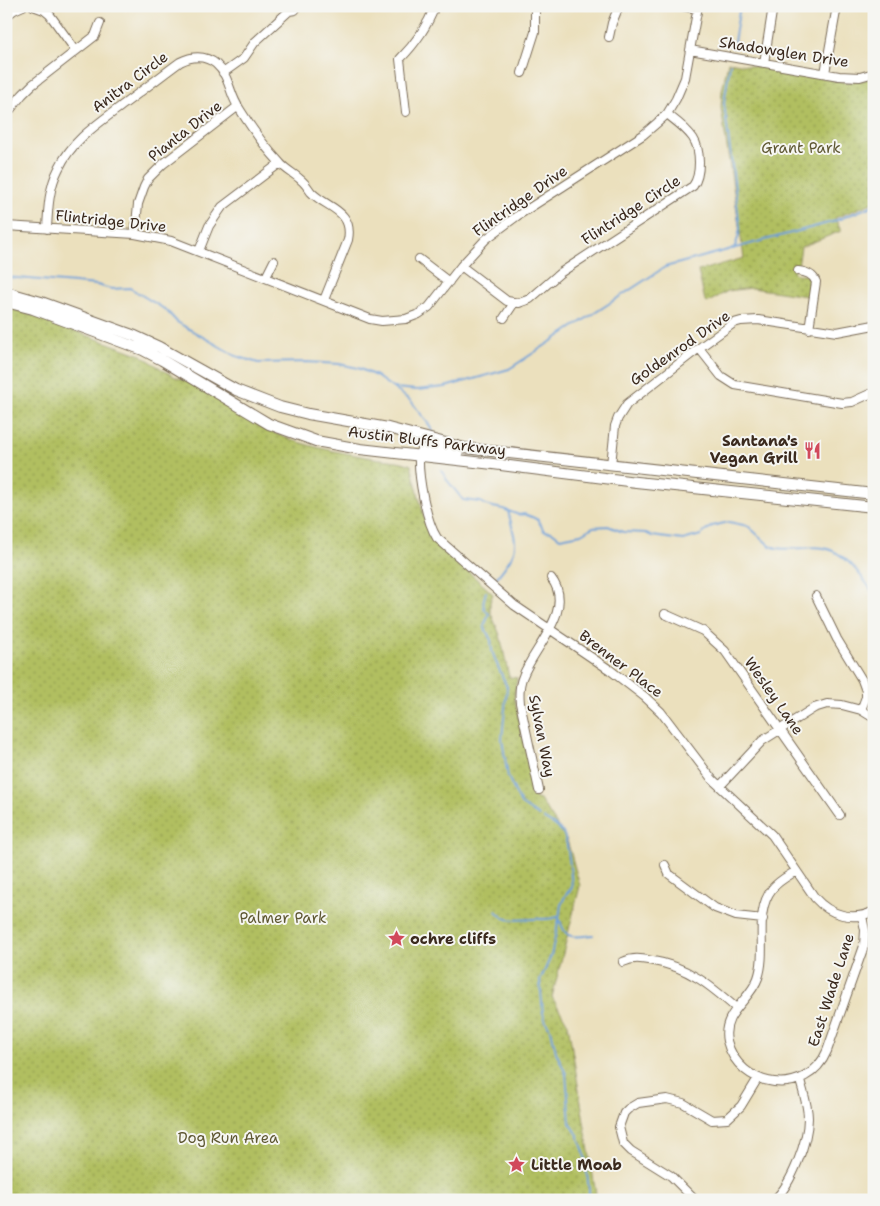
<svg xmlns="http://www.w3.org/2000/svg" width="880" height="1206" font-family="'Shantell Sans',sans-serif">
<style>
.park{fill:url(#park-dots);stroke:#767440}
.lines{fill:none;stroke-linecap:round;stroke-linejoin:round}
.stream{stroke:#6c9fd8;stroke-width:2}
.minor-casing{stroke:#796a56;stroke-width:10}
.major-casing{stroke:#796a56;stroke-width:12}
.minor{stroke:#fff;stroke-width:8}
.major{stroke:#fff;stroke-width:10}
.labels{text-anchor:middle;stroke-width:4;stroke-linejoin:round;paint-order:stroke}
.street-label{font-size:15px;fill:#3b2a1e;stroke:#f6f6f2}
.park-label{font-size:15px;fill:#5e5732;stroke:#f6f6f2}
.poi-label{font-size:15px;font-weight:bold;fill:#3b2a1e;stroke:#f6f6f2;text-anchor:start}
</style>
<defs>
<pattern id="park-dots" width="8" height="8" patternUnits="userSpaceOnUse" patternTransform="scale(1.25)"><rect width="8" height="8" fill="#b1bf61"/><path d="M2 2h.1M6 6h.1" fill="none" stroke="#919b4f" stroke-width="1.8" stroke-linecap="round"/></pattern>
</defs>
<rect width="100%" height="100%" fill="#f6f6f2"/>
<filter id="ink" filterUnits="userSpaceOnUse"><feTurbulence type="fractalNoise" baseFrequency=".02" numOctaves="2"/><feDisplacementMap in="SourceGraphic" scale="10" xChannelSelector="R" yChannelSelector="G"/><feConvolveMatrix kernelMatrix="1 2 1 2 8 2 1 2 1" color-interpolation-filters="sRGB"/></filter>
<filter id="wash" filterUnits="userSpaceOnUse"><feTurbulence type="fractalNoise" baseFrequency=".0096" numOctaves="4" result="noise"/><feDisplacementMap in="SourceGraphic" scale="20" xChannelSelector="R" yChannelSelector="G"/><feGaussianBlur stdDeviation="1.12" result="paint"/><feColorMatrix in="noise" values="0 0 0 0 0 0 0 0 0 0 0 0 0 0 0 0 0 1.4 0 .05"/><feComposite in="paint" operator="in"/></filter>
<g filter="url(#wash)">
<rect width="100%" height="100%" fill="#ebe0bd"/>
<path class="park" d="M728 62 847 82 874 78V202L835 218 841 231 801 247 798 266 794 267 793 272 797 275H805L813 279V297L752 288 728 291 707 303 705 301 698 271 744 258 721 108 722 91Z
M6 307 23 312 141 355 163 370 177 378 185 380 272 432C305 447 338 452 373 458 385 460 400 460 411 465L425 521 431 538 493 594 490 602V611L500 635 509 677 517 678 514 697 533 782 530 792 534 798 540 800 567 840 580 886 552 997 568 1024 597 1200H6Z"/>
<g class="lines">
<path class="stream" d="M733 48 740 6
M730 64 724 103 740 228 738 238 734 249
M6 277 97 285 111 289 130 288 166 310 177 322 236 356 258 363 307 362 339 364 358 368 376 376 411 401 430 426 433 434
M394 388 417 390 445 387 509 369 665 267 832 222 874 205
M442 471 447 480 463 500 481 502 488 506 503 509 519 515 524 514 532 517 538 520 544 531 552 532 560 538 581 534 593 527 608 526 623 532 646 533 652 536 683 540 701 535 712 526 729 522 748 526 770 546C782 551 792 548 805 548 811 547 818 547 824 548 846 552 862 577 874 594
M497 577C521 548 517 547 508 511
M486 592C483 601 481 607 489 614L484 626 491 640 492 651 496 662 507 687 502 739 508 777 521 804 539 816
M544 819C551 823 558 826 563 833 569 843 571 876 572 888L566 894 561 905 559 918 551 956 540 981 543 1013 546 1022 551 1030 556 1052 566 1074 570 1123 578 1135 584 1152 589 1189V1200
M496 911C506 924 518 919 532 919 543 918 548 921 560 916
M560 920C565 941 575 937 593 935"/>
</g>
</g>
<g filter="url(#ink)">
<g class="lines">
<defs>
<path id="minor" d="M33 6 44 10 50 15 76 51
M683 6 697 9
M6 16 14 10 23 6
M609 37 612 23 619 6
M690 50 839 76 860 77 874 73
M764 63 773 6
M223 73 244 58 255 42 289 11 295 10
M522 73 535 32V6
M825 73 837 6
M406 112 400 59C416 43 427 27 435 6
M6 115 22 95 32 85 95 36 100 23
M6 226 135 234 171 241 370 319 382 321 406 319 419 314 429 307 461 266 486 239 517 216 643 135 657 123 667 114 676 99 685 78 698 6
M47 229C48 208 49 187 59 168 73 139 99 123 124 104 143 90 161 76 180 62 192 56 205 55 216 64 230 76 229 94 239 108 250 126 266 148 280 163 286 170 295 174 301 180 305 183 308 188 311 192 326 208 354 210 348 240L324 300
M135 234 138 204 144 187 148 179 163 164 237 107
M199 251 209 226 222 207 280 163
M419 259 449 282
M872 260 874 263
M461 266 507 301 519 303 530 299 560 273 693 186C701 175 701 150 693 138 686 128 676 121 667 114
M798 271C806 272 813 274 816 282L809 329
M266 277 274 261
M504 318 514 303
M699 348 721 376 735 385 842 403 852 402 874 392
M419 456C418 477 426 521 437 538L514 605 610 670 645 697 661 712 712 779 772 835 815 898C830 915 853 922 874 911
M611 465 615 426 618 418 627 404 699 348 734 323 741 321 758 320 837 332 874 325
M816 596 837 639 862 680 866 691V697L861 710
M665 614 703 631 725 651 840 815
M720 786 762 741 814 708 827 704 842 705 861 710 874 718
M539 790 520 703C519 694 519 685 523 676 534 647 576 609 551 578
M665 865 669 874 715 908 736 916 763 919
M796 871C788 876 778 881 772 889 753 913 768 950 758 978 750 1001 721 1013 727 1041 739 1089 807 1099 827 1051L864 946 865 930 862 916
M623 962C634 957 642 959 653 961 687 966 711 986 736 1008
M695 1200 671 1176 631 1151 623 1143 619 1127 624 1113 628 1109 638 1103 667 1099 683 1103 712 1120 727 1119 741 1106 758 1078
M774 1200C792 1184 808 1141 808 1118 808 1105 803 1092 800 1080"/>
<path id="major" d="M6 292 41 302 135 336 159 347 236 390 280 407 308 414 388 428 465 448 874 494
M6 302 33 309 143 350 162 360 269 424 316 441 360 449 493 464 636 482 874 507
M419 456 422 450 426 449 458 452"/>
</defs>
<use href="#minor" class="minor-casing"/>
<use href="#major" class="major-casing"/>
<use href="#minor" class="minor"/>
<use href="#major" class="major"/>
</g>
</g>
<defs>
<symbol id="restaurant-bare" viewBox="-9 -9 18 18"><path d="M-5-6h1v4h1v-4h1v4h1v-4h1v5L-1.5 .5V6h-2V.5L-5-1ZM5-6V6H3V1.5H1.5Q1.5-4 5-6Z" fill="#d1495b" stroke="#f6f6f2" stroke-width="2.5" paint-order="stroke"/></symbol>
<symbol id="sight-bare" viewBox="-9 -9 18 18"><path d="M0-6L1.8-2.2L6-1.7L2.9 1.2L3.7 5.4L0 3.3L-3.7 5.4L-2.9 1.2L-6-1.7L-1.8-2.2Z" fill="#d1495b" stroke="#f6f6f2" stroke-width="2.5" paint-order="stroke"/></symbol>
</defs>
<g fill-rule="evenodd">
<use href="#restaurant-bare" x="800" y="438" width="25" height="25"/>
<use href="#sight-bare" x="384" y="926" width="25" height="25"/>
<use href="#sight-bare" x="504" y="1152" width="25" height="25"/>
</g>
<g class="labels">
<g class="street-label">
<text transform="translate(784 52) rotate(9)" y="5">Shadowglen Drive</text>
<text transform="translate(130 82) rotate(-37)" y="5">Anitra Circle</text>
<text transform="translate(185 131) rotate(-38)" y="5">Pianta Drive</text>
<text transform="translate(520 201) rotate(-35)" y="5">Flintridge Drive</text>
<text transform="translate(631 210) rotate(-33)" y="5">Flintridge Circle</text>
<text transform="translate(111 221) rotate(6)" y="5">Flintridge Drive</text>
<text transform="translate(680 348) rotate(-35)" y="5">Goldenrod Drive</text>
<text transform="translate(427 441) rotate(7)" y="5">Austin Bluffs Parkway</text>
<text transform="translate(621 664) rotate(37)" y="5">Brenner Place</text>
<text transform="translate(774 696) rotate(55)" y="5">Wesley Lane</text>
<text transform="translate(542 736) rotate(79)" y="5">Sylvan Way</text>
<text transform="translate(831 990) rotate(-72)" y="5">East Wade Lane</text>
</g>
<g class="park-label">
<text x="801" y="153">Grant Park</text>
<text x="283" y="923">Palmer Park</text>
<text x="228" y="1143">Dog Run Area</text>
</g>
<g class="poi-label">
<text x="798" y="446" text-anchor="end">Santana's<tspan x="798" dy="17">Vegan Grill</tspan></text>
<text x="410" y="944">ochre cliffs</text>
<text x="531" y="1170">Little Moab</text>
</g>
</g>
<rect width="880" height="1206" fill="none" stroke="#f6f6f2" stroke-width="25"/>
</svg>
